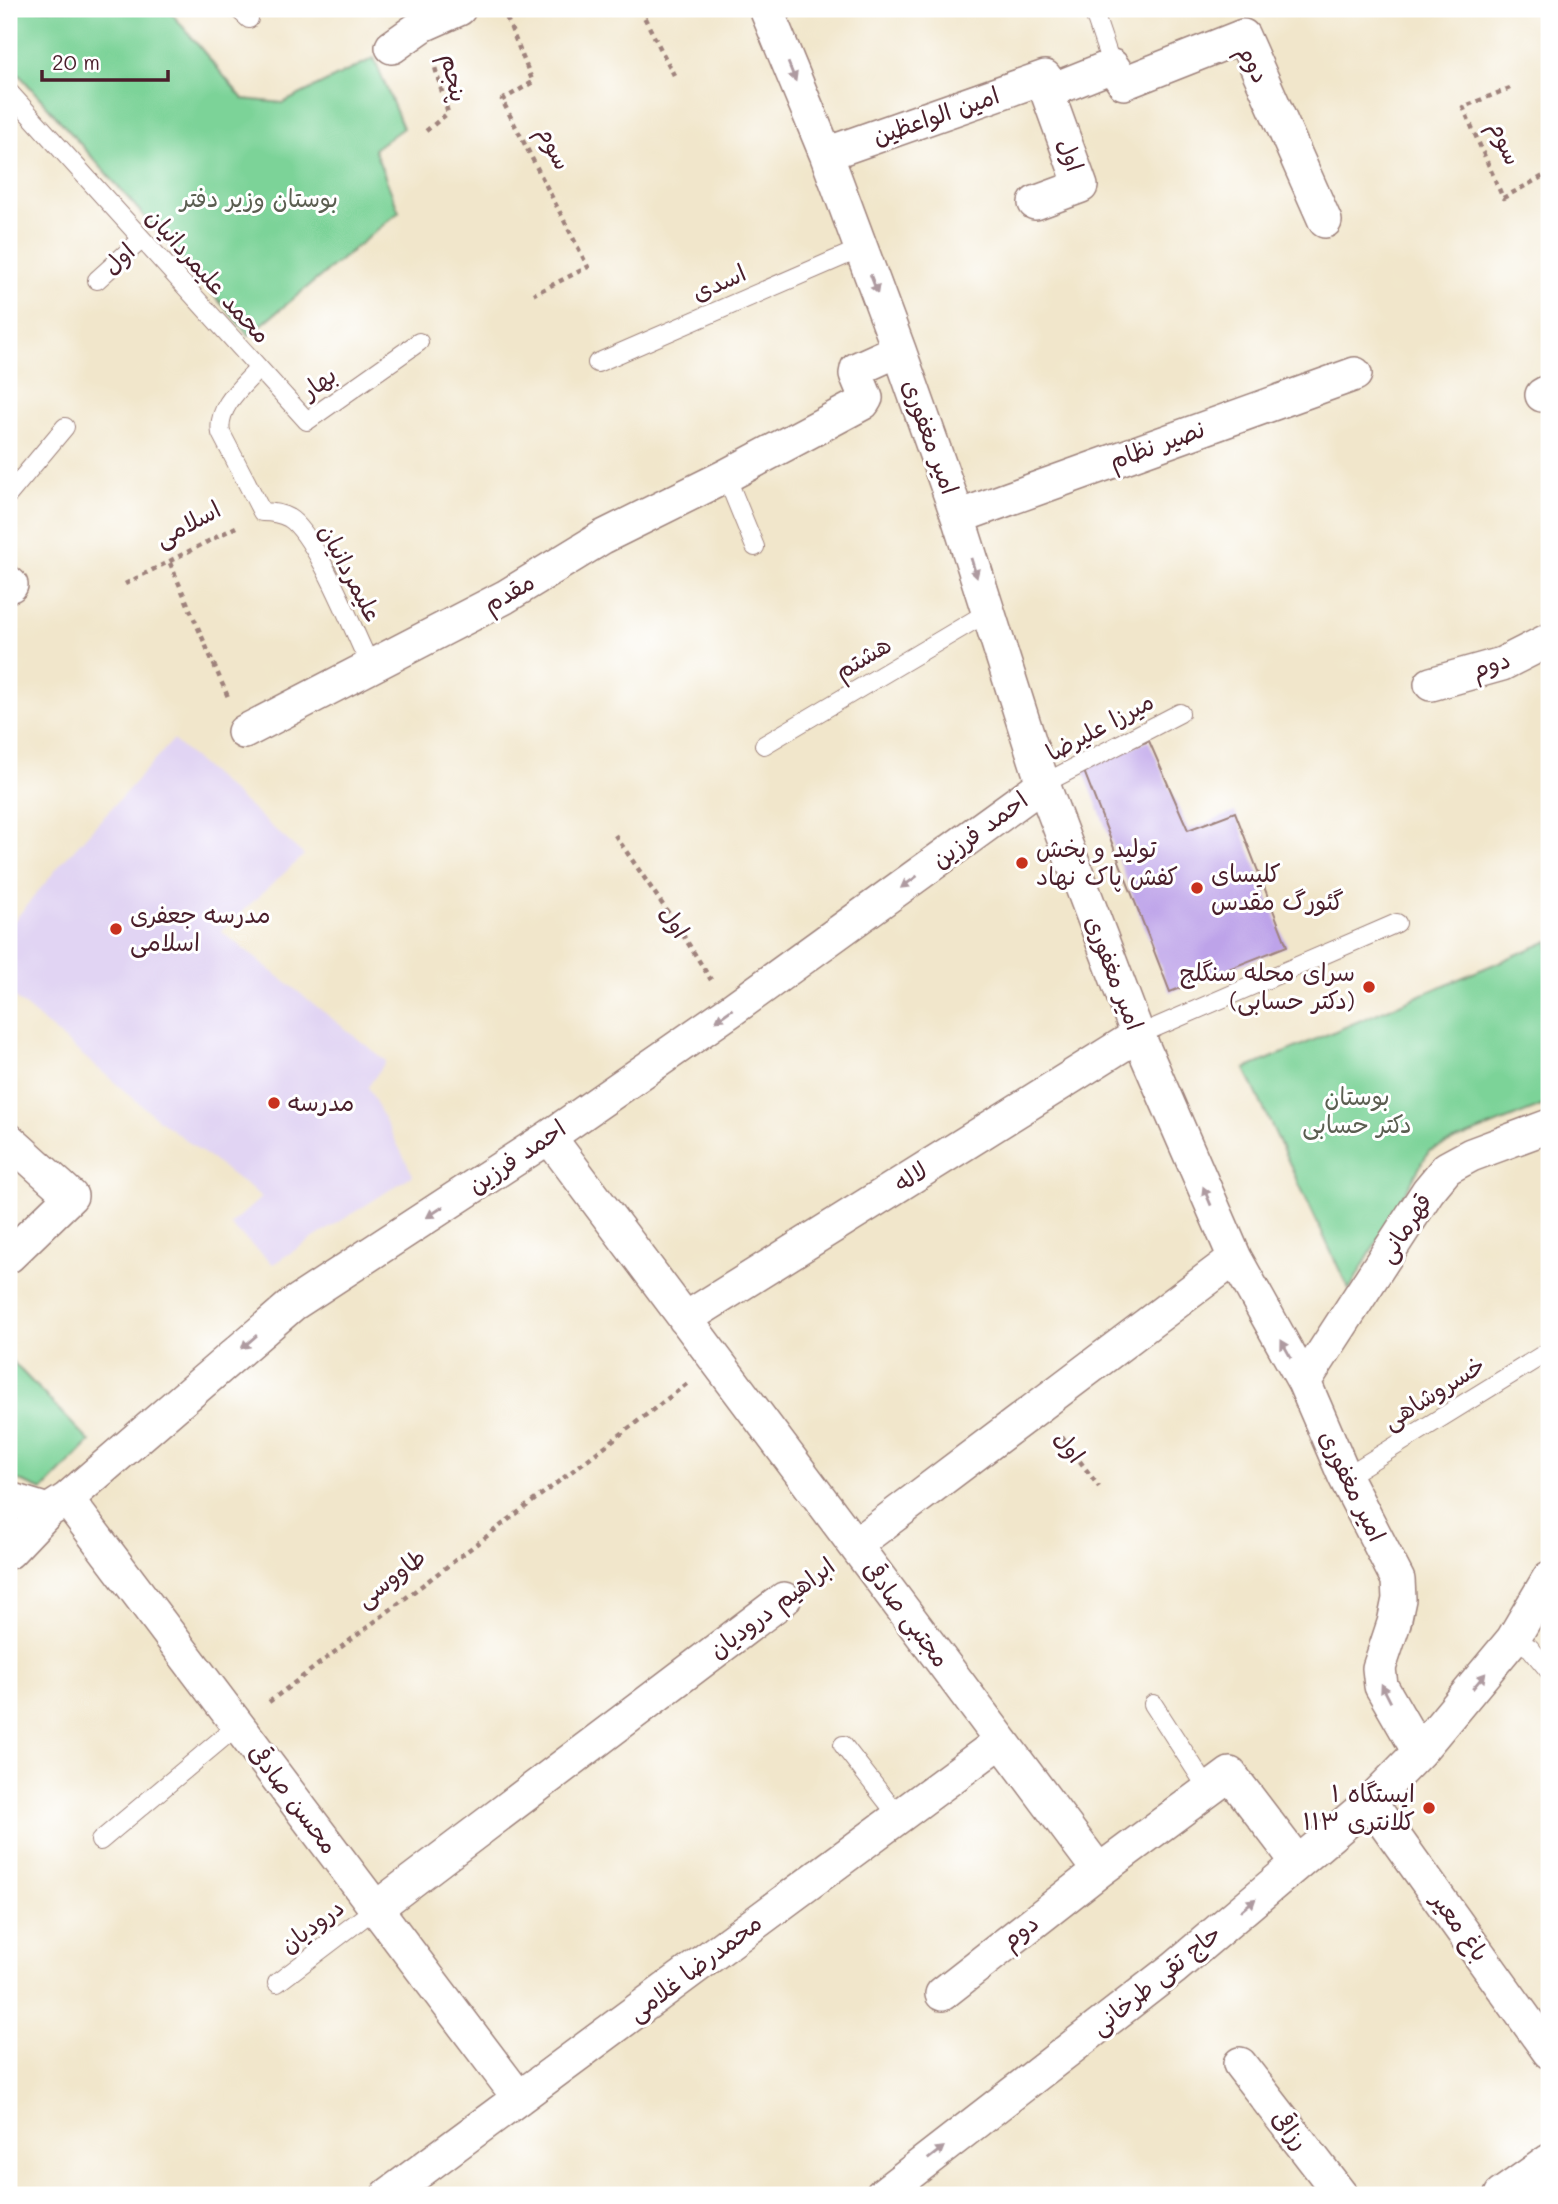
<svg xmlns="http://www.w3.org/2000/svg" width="1558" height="2204" font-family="Mali,'Playpen Sans Arabic',sans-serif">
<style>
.built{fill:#e1d4f3}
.green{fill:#7bd398;stroke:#627962;stroke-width:2}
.building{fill:#bda3e9}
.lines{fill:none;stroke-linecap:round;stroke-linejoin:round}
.lane-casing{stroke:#9e827b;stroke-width:20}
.street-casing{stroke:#9e827b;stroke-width:36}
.path{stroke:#9e827b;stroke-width:4.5;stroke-dasharray:5 5;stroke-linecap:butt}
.lane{stroke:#fff;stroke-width:18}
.street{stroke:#fff;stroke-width:33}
.oneway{fill:#ae9aa0}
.poi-dot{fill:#c8321e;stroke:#fff;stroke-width:2.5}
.labels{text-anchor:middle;stroke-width:6;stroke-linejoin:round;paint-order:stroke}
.street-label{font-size:24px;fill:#4a1f2b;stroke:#fff}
.park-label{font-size:24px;fill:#5b5e51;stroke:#fff}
.poi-label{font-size:24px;fill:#4a1f2b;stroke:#fff;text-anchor:start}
</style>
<rect width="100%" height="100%" fill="#fff"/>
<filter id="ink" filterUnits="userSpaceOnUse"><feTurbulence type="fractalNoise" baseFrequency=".0143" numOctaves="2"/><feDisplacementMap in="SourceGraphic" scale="14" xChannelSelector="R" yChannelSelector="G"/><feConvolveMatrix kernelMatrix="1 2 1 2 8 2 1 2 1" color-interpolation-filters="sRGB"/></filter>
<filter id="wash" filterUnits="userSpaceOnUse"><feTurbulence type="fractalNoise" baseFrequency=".00686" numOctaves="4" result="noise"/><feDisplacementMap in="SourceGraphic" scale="28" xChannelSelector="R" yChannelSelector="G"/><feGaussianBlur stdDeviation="1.57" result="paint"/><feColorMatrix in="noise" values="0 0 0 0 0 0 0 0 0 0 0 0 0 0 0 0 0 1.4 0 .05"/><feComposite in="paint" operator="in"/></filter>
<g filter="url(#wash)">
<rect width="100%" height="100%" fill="#f1e6cb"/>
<path class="built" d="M173 740 304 855 221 931 386 1061 368 1087 413 1175 273 1264 230 1225 262 1197 159 1120 9 993V927L59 866Z"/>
<path class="green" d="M9 9H168L243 99 283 103 374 58 403 128 374 149 399 212 249 335 9 63Z
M1549 941V1103L1429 1151 1349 1290 1245 1069Z
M9 1358 90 1442 43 1490 9 1477Z"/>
<g id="blocks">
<path class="building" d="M1149 741 1188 830 1235 812 1287 946 1170 992 1082 766Z"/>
</g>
</g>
<g filter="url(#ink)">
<use href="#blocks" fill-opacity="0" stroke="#9e827b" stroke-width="2"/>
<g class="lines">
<defs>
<path id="lane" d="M238 9 249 19
M1097 9 1093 10 1112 66
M9 92 307 421 419 342
M97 280 142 239
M597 363 860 249
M259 368C243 386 216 407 221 433L262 512C272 512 280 513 289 518 316 534 355 635 371 667
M726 476 755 547
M9 494 65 427
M764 745 988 612
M1043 784 1180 713
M1138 1035 1397 923
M1345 1477 1549 1351
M1513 1639 1530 1648 1549 1671
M1153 1704 1208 1789
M843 1745 899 1817
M100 1841 237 1726
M277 1983 376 1908"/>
<path id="street" d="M766 9 826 154 899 350 958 517 1043 784 1138 1035 1235 1258 1304 1382 1345 1477 1398 1580 1399 1599 1394 1623 1379 1668 1381 1686 1419 1752
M392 47 423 25 459 9
M1047 92 1112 66 1124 83 1243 36 1325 221
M826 154 1045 77 1047 92 1081 186 1035 203
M1542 395 1549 391
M958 517 1355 374
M9 583 11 585
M1431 684 1502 664 1549 640
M244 732 505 597 603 537 726 476 863 403 866 398 856 374 857 369 899 350
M549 1137 1099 1871
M9 1140 71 1196 9 1256
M685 1319 1138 1035
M1304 1382 1428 1191 1447 1168 1471 1155 1549 1126
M9 1499 48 1511
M67 1499 519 2098
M855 1545 1235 1258
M9 1552 48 1511 67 1499 292 1305 549 1137 730 1011 1043 784
M1370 1802 1549 2052
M376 1908 784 1599
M942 1994 1099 1871 1230 1774 1298 1863
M1240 2064 1341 2195
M388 2195 1001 1741
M882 2195 1174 1968 1370 1802 1419 1752 1513 1639 1549 1578
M1501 2195 1549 2161"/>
</defs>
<use href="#lane" class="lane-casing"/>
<use href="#street" class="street-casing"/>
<path class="path" d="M503 9 533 82 502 100 588 267 534 294
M640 9 674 75
M1510 88 1463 107 1503 198 1549 173
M426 131 448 113 434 64
M170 563 228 697
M125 584 236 527
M615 835 678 927 711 980
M1062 1437 1099 1487
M269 1702 688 1383"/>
<use href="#lane" class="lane"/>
<use href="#street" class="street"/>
</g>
<defs><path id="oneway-solid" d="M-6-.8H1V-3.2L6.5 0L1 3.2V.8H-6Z" transform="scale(1.75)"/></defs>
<g class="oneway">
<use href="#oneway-solid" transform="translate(792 72) rotate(68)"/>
<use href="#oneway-solid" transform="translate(874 284) rotate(69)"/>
<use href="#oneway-solid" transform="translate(974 568) rotate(73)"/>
<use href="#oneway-solid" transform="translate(909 882) rotate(144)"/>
<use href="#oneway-solid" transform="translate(724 1015) rotate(145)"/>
<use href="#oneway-solid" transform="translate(1207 1196) rotate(-113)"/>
<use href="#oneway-solid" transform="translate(435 1212) rotate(147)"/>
<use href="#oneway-solid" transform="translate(249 1342) rotate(139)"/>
<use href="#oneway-solid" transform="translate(1286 1349) rotate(-119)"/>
<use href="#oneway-solid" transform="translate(1479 1681) rotate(-50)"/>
<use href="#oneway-solid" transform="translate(1386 1693) rotate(-117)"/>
<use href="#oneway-solid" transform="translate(1248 1905) rotate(-40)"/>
<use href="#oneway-solid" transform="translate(936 2153) rotate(-38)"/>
</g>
</g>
<g class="poi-dot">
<circle cx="1022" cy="863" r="7"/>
<circle cx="1197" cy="888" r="7"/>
<circle cx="116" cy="929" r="7"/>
<circle cx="1369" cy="987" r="7"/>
<circle cx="274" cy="1103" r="7"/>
<circle cx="1429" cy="1808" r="7"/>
</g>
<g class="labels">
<g class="street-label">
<text transform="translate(1253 64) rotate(61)" y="8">دوم</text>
<text transform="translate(454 78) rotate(78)" y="8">پنجم</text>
<text transform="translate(936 116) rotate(-19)" y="8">امین الواعظین</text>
<text transform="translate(1505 143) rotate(66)" y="8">سوم</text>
<text transform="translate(554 148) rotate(63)" y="8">سوم</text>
<text transform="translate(1070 155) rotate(70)" y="8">اول</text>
<text transform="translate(119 259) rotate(-42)" y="8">اول</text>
<text transform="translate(208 276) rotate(48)" y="8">محمد علیمردانیان</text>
<text transform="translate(719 283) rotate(-24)" y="8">اسدی</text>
<text transform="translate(319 383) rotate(-36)" y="8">بهار</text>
<text transform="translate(930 437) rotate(70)" y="8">امیر مغفوری</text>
<text transform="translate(1157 445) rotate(-20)" y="8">نصیر نظام</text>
<text transform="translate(188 524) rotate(-28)" y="8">اسلامی</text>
<text transform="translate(350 573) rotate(62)" y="8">علیمردانیان</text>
<text transform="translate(509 593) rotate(-30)" y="8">مقدم</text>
<text transform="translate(863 658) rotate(-31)" y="8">هشتم</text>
<text transform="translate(1491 665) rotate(-19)" y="8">دوم</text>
<text transform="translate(1100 727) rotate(-28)" y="8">میرزا علیرضا</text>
<text transform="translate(980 830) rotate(-36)" y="8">احمد فرزین</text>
<text transform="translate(674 922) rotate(57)" y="8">اول</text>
<text transform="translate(1114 973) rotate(69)" y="8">امیر مغفوری</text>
<text transform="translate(517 1157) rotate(-34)" y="8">احمد فرزین</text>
<text transform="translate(911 1177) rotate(-32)" y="8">لاله</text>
<text transform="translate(1405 1228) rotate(-57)" y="8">قهرمانی</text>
<text transform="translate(1434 1393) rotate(-32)" y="8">خسروشاهی</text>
<text transform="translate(1069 1447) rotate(53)" y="8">اول</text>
<text transform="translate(1352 1486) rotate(64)" y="8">امیر مغفوری</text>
<text transform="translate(391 1578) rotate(-37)" y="8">طاووسی</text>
<text transform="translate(772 1608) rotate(-37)" y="8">ابراهیم درودیان</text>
<text transform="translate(906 1614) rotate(53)" y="8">مجتبی صادقی</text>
<text transform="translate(293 1799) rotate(53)" y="8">محسن صادقی</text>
<text transform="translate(312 1926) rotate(-37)" y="8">درودیان</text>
<text transform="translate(1460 1927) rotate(54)" y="8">باغ معیر</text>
<text transform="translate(1020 1932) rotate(-38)" y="8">دوم</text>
<text transform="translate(695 1968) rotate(-37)" y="8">محمدرضا غلامی</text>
<text transform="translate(1156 1980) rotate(-39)" y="8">حاج تقی طرخانی</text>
<text transform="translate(1290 2130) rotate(52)" y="8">رزاقی</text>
</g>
<g class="park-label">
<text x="259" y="207">بوستان وزیر دفتر</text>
<text x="1357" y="1105">بوستان<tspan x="1357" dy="28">دکتر حسابی</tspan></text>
</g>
<g class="poi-label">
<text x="1036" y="857">تولید و پخش<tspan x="1036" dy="28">کفش پاک نهاد</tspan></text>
<text x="1211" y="882">کلیسای<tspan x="1211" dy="28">گئورگ مقدس</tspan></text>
<text x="130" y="923">مدرسه جعفری<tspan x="130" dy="28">اسلامی</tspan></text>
<text x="1355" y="981" text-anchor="end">سرای محله سنگلج<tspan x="1355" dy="28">(دکتر حسابی)</tspan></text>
<text x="288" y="1111">مدرسه</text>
<text x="1415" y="1802" text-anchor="end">ایستگاه ۱<tspan x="1415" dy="28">کلانتری ۱۱۳</tspan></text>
</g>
</g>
<rect width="1558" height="2204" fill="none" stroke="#fff" stroke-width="35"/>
<path d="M42 70v10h126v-10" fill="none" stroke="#4a1f2b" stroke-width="3.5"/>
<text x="52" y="70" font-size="21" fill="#4a1f2b" stroke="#ffffff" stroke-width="5" paint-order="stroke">20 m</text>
</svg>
